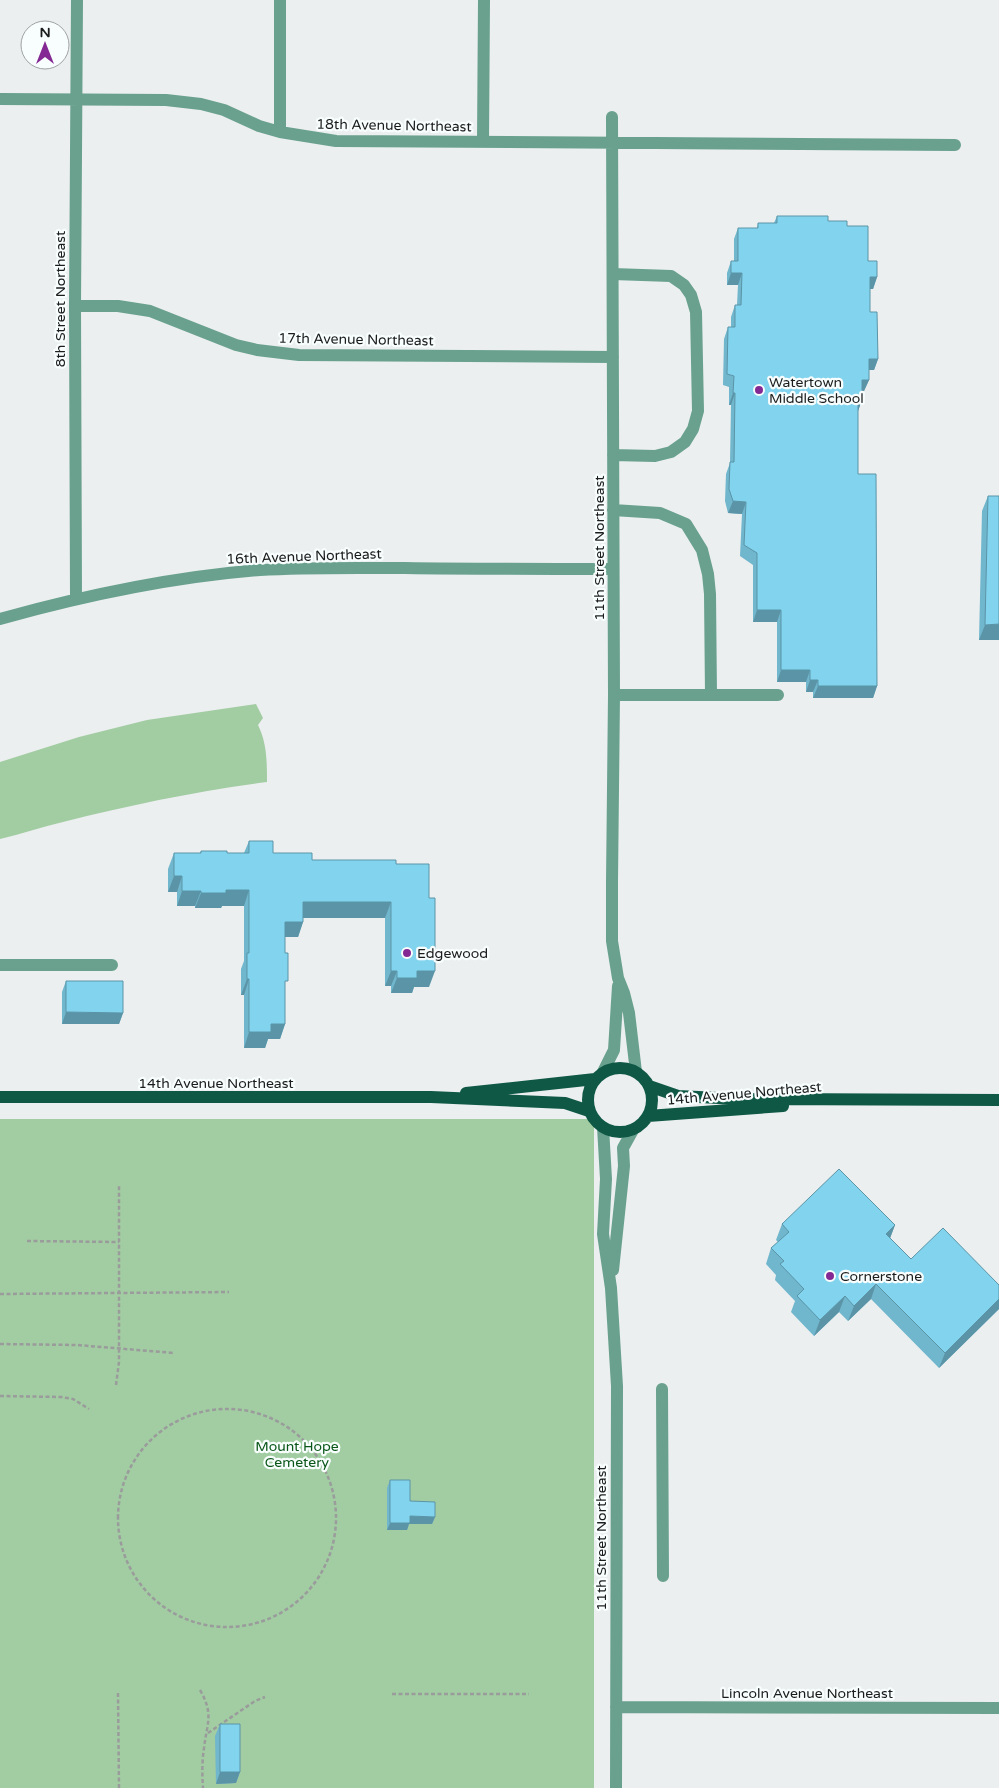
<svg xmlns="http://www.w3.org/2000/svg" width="999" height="1788" font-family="'Varela Round',sans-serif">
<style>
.green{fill:#a2cca2}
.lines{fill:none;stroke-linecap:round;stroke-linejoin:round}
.path{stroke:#9a9c9c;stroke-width:2.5;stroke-dasharray:4 2.5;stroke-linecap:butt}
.minor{stroke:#69a18e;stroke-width:12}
.major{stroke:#0f5845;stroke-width:12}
.wall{fill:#70b6cd}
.shaded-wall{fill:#5b94a7}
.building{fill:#82d4ee;stroke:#5b94a7}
.poi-dot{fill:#842894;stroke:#f8fdfd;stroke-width:2}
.labels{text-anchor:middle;stroke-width:4.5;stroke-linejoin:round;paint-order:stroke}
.street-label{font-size:14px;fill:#1b1c1c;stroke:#f8fdfd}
.poi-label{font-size:14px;fill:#1b1c1c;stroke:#f8fdfd;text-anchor:start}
.park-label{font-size:14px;fill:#095618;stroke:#f8fdfd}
</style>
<rect width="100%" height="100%" fill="#ebefef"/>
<path class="green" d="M256 704 263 718 258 725C267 743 267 762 267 782 198 791 130 805 63 822 42 827 21 834 0 839V762L79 737 147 720Z
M0 1119H594V1788H0Z"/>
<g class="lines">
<path class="path" d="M27 1241 119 1242
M0 1294 229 1292
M0 1344 77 1345 174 1353
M116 1385 119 1362V1185
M0 1396 61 1397 73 1399 89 1409
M118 1518a109 109 0 1 1 218 0a109 109 0 1 1-218 0Z
M200 1690C214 1714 207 1723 204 1748 202 1761 202 1775 203 1788
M118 1693 119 1788
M392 1694H529
M208 1733 255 1701 265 1697"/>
<path class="minor" d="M0 99 166 100 201 104 224 110 259 126 280 132 336 141 955 145
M612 117 614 695 612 882V941L618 978 624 993 629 1013 636 1072
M280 132V0
M483 142 484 0
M75 306H118L150 311 236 345 257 350 299 355 613 357
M613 455 655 456 671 452 685 442 693 429 698 411 696 312 691 295 684 285 671 276 613 274
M613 510 660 513 686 524 702 550 708 574 710 594 711 695
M76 599 75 306 77 0
M0 619C86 595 172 577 260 570 308 567 357 568 405 568 474 569 544 569 613 569
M614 695H778
M0 965H112
M603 1072 614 1050 618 986
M603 1127 606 1179 603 1234 611 1288 617 1386 616 1788
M613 1270 624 1166 623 1148 633 1130
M662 1389 663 1576
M616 1707 999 1708"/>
<path class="major" d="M588 1100a32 32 0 1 1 64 0a32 32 0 1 1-64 0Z
M649 1086 678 1096 739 1099 999 1100
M466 1093 595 1079
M0 1097H431L565 1103 589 1111
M648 1116 783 1106"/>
</g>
<path class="wall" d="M777 216 828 221 847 226 877 277 873 289H870V312L878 359 874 370H869V380L864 391H862V400L858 411V474L877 686 873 698H813V692H806V682H777V622H753V565L740 556 742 514 728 513 725 501 726 474 730 463 731 405H729V387L723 385 724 339 728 327H731V317L735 305H737L738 285H727V273L731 261H734V239L738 228H757L758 223H774Z
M988 496 999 640H979L982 511Z
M249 841 273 853 312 860 396 864 429 987H414L412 993H391V986H385V918H303V922L298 937H285V1024L280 1039H268L265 1048H244V995H241V969L244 961V906H222L221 908H195V906H177V892H168V869L174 853H200L201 851 227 853H244Z
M66 981 123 1013 119 1024H62V992Z
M782 1224 895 1225 890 1238 911 1259 999 1285V1309L939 1368 871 1299 848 1321 839 1312 814 1336 791 1312 795 1301 775 1280 776 1275 766 1264 771 1248 778 1242 776 1240Z
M390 1480 410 1501 435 1517 432 1524H409L407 1530H387V1488Z
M220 1724 240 1772 236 1783 216 1784 215 1736Z"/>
<path class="shaded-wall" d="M731 273H742L738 285H727Z
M870 277H877L873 289H866Z
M869 359H878L874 370H864Z
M862 380H869L864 391H858Z
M733 393H735L731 405H729Z
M858 400H862L858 411H853Z
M733 501 746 502 742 514 728 513Z
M757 610H781L777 622H753Z
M999 624V640H979L985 625Z
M781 670H810L806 682H777Z
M810 680H818L813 692H806Z
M818 686H877L873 698H813Z
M174 876H182L177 892H168Z
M226 890H249L244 906H222L221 908H195L201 893Z
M182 891H201L195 906H177Z
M303 902H391L385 918H298Z
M285 922H303L298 937H280Z
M391 971H397L391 986H385Z
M417 971H435L429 987H414L412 993H391L397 978Z
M247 979H249L244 995H241Z
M66 1012 123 1013 119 1024H62Z
M271 1024H285L280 1039H268L265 1048H244L249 1032Z
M895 1225 889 1241 886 1234Z
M876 1284 871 1299 848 1321 854 1306Z
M845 1296 839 1312 814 1336 820 1320Z
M999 1299V1309L939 1368 945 1353Z
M410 1516 435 1517 432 1524H409L407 1530H387L390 1523Z
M220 1772H240L236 1783 216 1784Z"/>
<path class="building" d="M777 216H828V221H847V226H868V261H877V277H870V312H877L878 359H869V380H862V400H858V474H876L877 686H818V680H810V670H781V610H757V553L744 545 746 502 733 501 729 489 730 462H734L735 393H733L734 376 727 374 728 327H735V305H741L742 273H731V261H738V228H758V223H777Z
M988 496H999V624L985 625Z
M249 841H273V853H312V860H396V864H429V898H435V971H417V978H397V971H391V902H303V922H285V953H288V981H285V1024H271V1032H249V979H247V953H249V890H226V893H201V891H182V876H174V853H201V851H227V853H249Z
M66 981H123V1013L66 1012Z
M839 1169 895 1225 886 1234 911 1259 943 1228 999 1285V1299L945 1353 876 1284 854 1306 845 1296 820 1320 797 1296 804 1289 780 1264 784 1261 771 1248 789 1232 782 1224Z
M390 1480H410V1501L435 1502V1517L410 1516V1523H390Z
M220 1724H240V1772H220Z"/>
<g class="poi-dot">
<circle cx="759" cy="390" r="5"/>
<circle cx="407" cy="953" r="5"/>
<circle cx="830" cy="1276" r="5"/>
</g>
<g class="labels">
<g class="street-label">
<text transform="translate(394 125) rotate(1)" y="5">18th Avenue Northeast</text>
<text transform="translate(60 299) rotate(-90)" y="5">8th Street Northeast</text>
<text transform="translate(356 339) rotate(1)" y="5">17th Avenue Northeast</text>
<text transform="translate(599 548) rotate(-90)" y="5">11th Street Northeast</text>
<text transform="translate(304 556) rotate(-2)" y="5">16th Avenue Northeast</text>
<text x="216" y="1088">14th Avenue Northeast</text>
<text transform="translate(744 1093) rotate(-5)" y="5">14th Avenue Northeast</text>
<text transform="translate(601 1538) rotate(-90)" y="5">11th Street Northeast</text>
<text x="807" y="1698">Lincoln Avenue Northeast</text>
</g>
<g class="poi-label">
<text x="769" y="387">Watertown<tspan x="769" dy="16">Middle School</tspan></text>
<text x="417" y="958">Edgewood</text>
<text x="840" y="1281">Cornerstone</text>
</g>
<g class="park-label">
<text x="297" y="1451">Mount Hope<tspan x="297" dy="16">Cemetery</tspan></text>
</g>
</g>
<g transform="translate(45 45)"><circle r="24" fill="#f8fdfd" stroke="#a0a3a3"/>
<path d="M0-4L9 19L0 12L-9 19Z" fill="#842894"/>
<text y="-8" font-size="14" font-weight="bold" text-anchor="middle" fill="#1b1c1c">N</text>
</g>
</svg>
